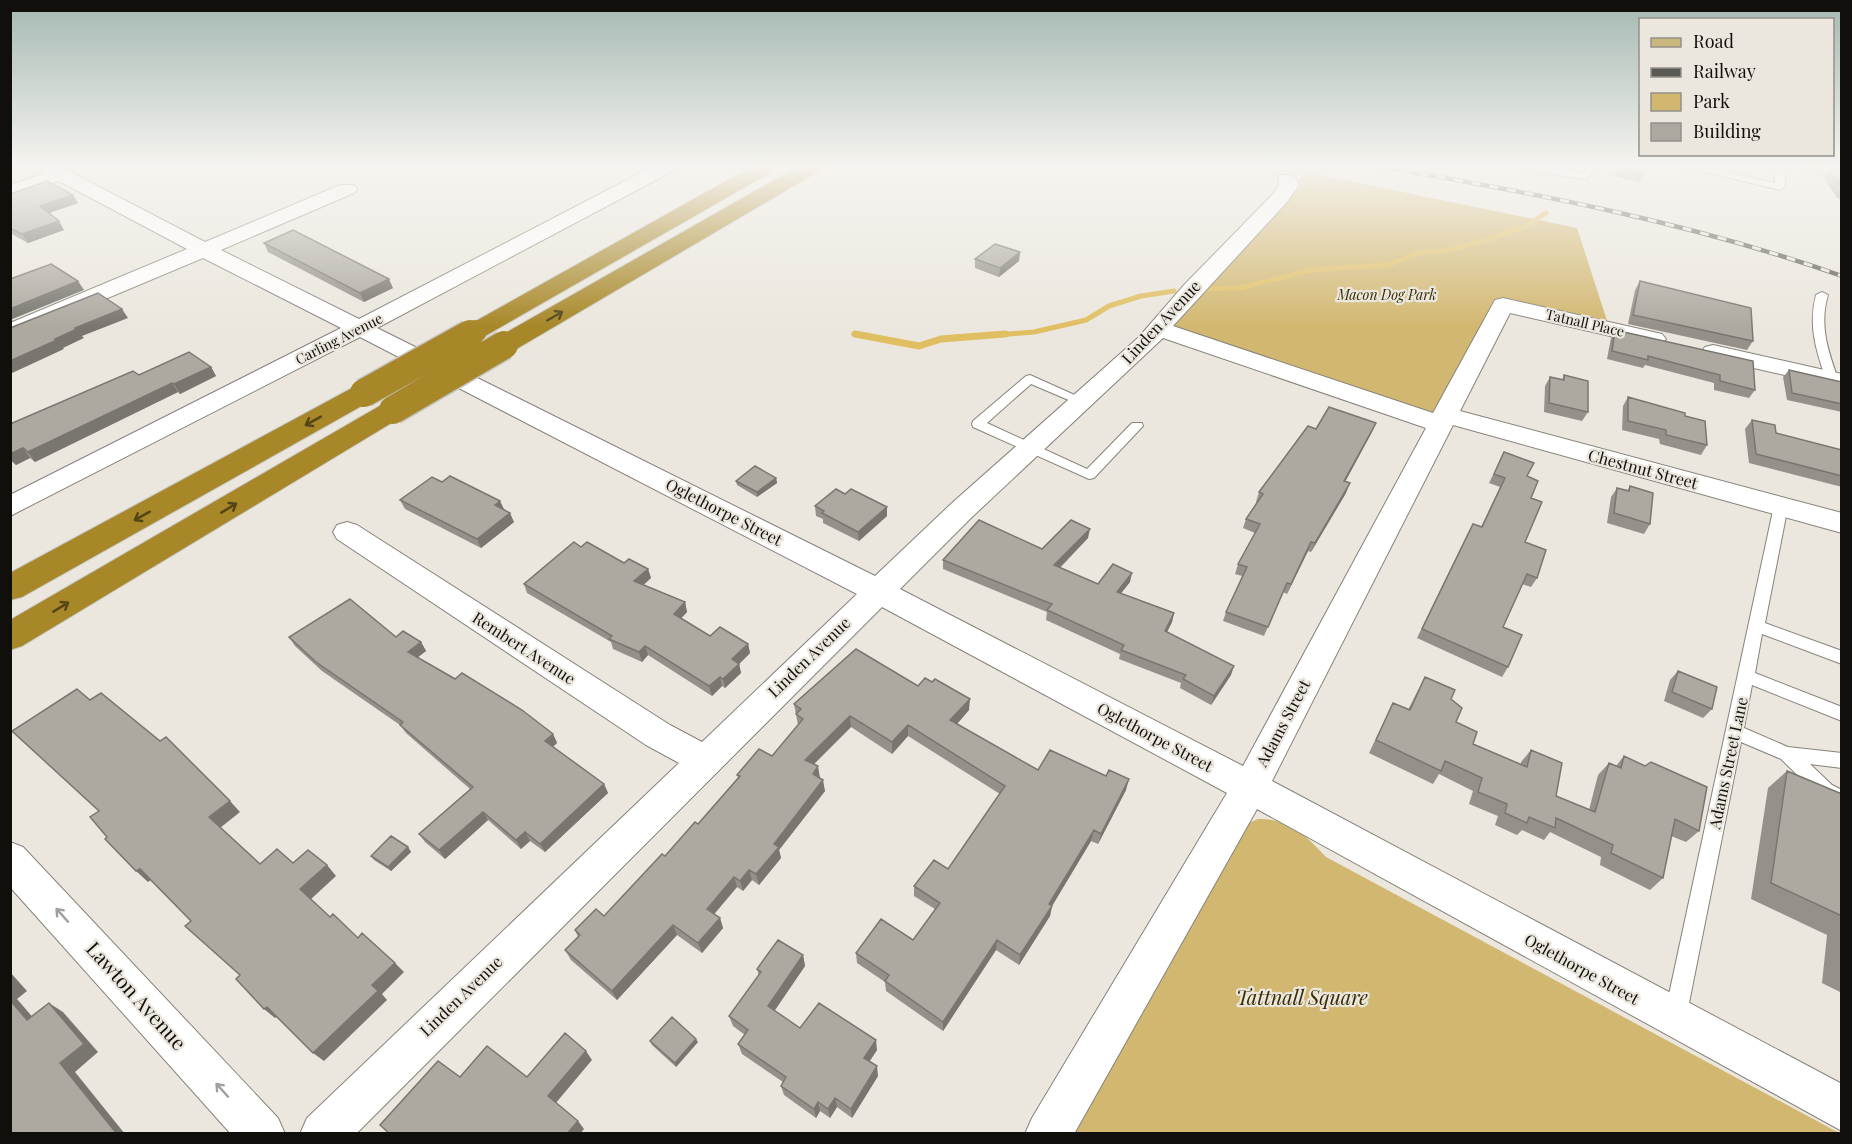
<svg xmlns="http://www.w3.org/2000/svg" width="1852" height="1144" font-family="'Playfair Display',serif">
<style>
.green{fill:#d2b770}
.lines{fill:none;stroke-linecap:round;stroke-linejoin:round}
.stream-far1{stroke:#e0be62;stroke-width:5}
.stream{stroke:#e0be62;stroke-width:7}
.service-casing{stroke:#86837a;stroke-width:2}
.minor-casing{stroke:#86837a;stroke-width:2}
.primary-casing{stroke:#c6c5c4;stroke-width:2}
.motorway-casing{stroke:#c6c5c4;stroke-width:2}
.service{fill:#fff;fill-rule:evenodd}
.minor{fill:#fff;fill-rule:evenodd}
.primary{fill:#cab77d;fill-rule:evenodd}
.motorway{fill:#a78727;fill-rule:evenodd}
.rail-casing{stroke:#5b5953;stroke-width:4.5}
.rail{stroke:#ebe7de;stroke-width:3;stroke-dasharray:9;stroke-linecap:butt}
.motorway-bridge-far1-casing{stroke:#c6c5c4;stroke-width:24;stroke-linecap:butt}
.motorway-bridge-casing{stroke:#c6c5c4;stroke-width:31;stroke-linecap:butt}
.motorway-bridge-far1{stroke:#a78727;stroke-width:22}
.motorway-bridge{stroke:#a78727;stroke-width:28}
.wall{fill:#95918a}
.shaded-wall{fill:#797670}
.building{fill:#ada9a0;stroke:#797670;stroke-width:1.5}
.oneway{stroke:#544518}
.oneway2{stroke:#9f9f9d}
.labels{text-anchor:middle;stroke-width:4.5;stroke-linejoin:round;paint-order:stroke}
.far-park-label{font-size:14px;font-style:italic;fill:#382b01;stroke:#ebe7de}
.far-street-label{font-size:14px;fill:#100f0b;stroke:#ebe7de}
.street-label{font-size:16px;fill:#100f0b;stroke:#ebe7de}
.near-street-label{font-size:20px;fill:#100f0b;stroke:#ebe7de}
.near-park-label{font-size:20px;font-style:italic;fill:#382b01;stroke:#ebe7de}
</style>
<rect width="100%" height="100%" fill="#ebe7de"/>
<path class="green" d="M1306 172 1577 228 1610 330 1501 305 1442 424 1160 329Z
M1258 819C1288 818 1307 836 1326 857L1841 1134H1073L1249 823Z"/>
<g class="lines">
<path class="stream-far1" d="M1207 289 1240 288 1312 270 1388 265 1418 253 1445 251 1487 240 1526 226 1546 213
M854 334 863 336
M985 336 1034 332 1086 320 1109 306 1141 296 1174 291"/>
<path class="stream" d="M855 334 919 346 941 339 1005 334"/>
<defs>
<path id="service" d="M1520 167H1557L1584 173 1588 167H1598L1586 179 1525 170Z
M1685 167H1703L1775 183V167H1785V187L1780 190Z
M1822 292 1828 295C1819 325 1828 351 1838 379L1832 383 1826 379C1816 351 1808 325 1816 295Z
M1030 375 1088 401 1082 405 1078 404 1031 384 987 423 1087 469 1132 423H1142L1143 426 1094 478 1089 479 973 427 972 424 973 421 1026 376Z
M1781 501 1788 506 1765 623 1842 651V664L1762 634 1755 673 1842 707V721L1752 685 1744 728 1788 747 1842 753V768L1810 764 1832 785 1842 790V807L1820 797 1781 759 1741 742 1686 1018 1683 1026 1675 1029 1667 1026 1664 1018 1774 506Z"/>
<path id="minor" d="M38 167H61L205 242 340 185H354L357 189 354 193 221 250 359 319 652 167H675L673 171 377 328 875 576 952 503 1139 337 1184 285 1273 194 1279 185 1278 179 1280 175H1294L1299 185 1287 202 1173 326 1433 413 1495 300 1503 298 1662 334 1666 339 1662 344 1654 346 1510 313 1460 411 1842 513V533L1453 425 1272 781 1842 1084V1131L1257 809 1074 1134H1025L1032 1118 1227 793 882 607 356 1134H300L307 1118 679 763 646 745 337 539 333 532 337 525 347 522 357 525 670 725 702 742 857 594 360 337 10 516V495L341 328 203 258 10 339V323L187 249 59 181 10 198V185L45 173ZM1163 338 1426 428 1243 766 900 589 972 517Z
M1713 345 1842 374V388L1705 357 1701 352 1705 347Z
M10 842 23 847 278 1118 285 1134H231L10 887Z"/>
<path id="primary" d="M1802 167 1842 168V180L1805 171Z"/>
<path id="motorway" d="M751 167H776L773 171 485 336 476 339 467 336 463 331 467 326Z
M797 167H822L819 171 513 351 504 353 495 351 491 345 495 339Z
M364 385 374 387 378 393 374 399 22 597 10 600V573L354 387Z
M393 401 403 404 407 410 403 416 22 646 10 650V620L383 404Z"/>
</defs>
<use href="#service" class="service-casing"/>
<use href="#minor" class="minor-casing"/>
<use href="#primary" class="primary-casing"/>
<use href="#motorway" class="motorway-casing"/>
<use href="#service" class="service"/>
<use href="#minor" class="minor"/>
<use href="#primary" class="primary"/>
<use href="#motorway" class="motorway"/>
<defs>
<path id="rail" d="M1383 167C1539 194 1692 223 1842 276"/>
</defs>
<use href="#rail" class="rail-casing"/>
<use href="#rail" class="rail"/>
<defs>
<path id="motorway-bridge-far1" d="M468 336 476 331"/>
<path id="motorway-bridge" d="M364 393 470 334
M393 410 504 345"/>
</defs>
<use href="#motorway-bridge-far1" class="motorway-bridge-far1-casing"/>
<use href="#motorway-bridge" class="motorway-bridge-casing"/>
<use href="#motorway-bridge-far1" class="motorway-bridge-far1"/>
<use href="#motorway-bridge" class="motorway-bridge"/>
</g>
<path class="wall" d="M1618 167H1646L1640 182 1614 176Z
M1829 170 1842 173V197L1838 199 1824 178Z
M10 194 78 203 49 213 64 230 28 243 10 233Z
M264 243 393 288 364 302 268 252Z
M1020 252 1019 261 999 277 975 268V259Z
M1640 281 1753 341 1747 350 1628 324 1635 290Z
M1615 330 1755 390 1749 398 1714 390V383L1645 365 1643 368 1607 359 1611 338Z
M211 367 216 376 180 394 178 392 35 462 30 458 16 465 10 460V424Z
M1789 370 1842 382V412L1787 400 1783 377Z
M1564 375 1588 412 1582 421 1544 412 1545 386 1550 377 1562 380Z
M1628 397 1685 416 1707 445 1701 455 1660 444 1659 439 1622 430 1623 406Z
M1752 420 1776 433 1842 450V487L1749 463 1745 429Z
M1376 423 1372 432 1345 482 1346 493 1311 552 1308 551 1287 594 1283 592 1264 636 1223 621 1226 612 1242 576 1235 574 1238 564 1255 533 1243 528 1246 519 1257 502H1256L1259 492 1316 429Z
M1504 452 1527 476 1531 498 1525 542 1537 578 1531 587 1522 584 1503 627 1508 667 1502 677 1417 638 1468 533 1481 527 1500 487 1489 483Z
M776 478 777 483 757 497 737 485 736 481Z
M1630 486 1650 524 1644 534 1607 523 1611 497 1617 488 1627 491Z
M400 500 500 501 504 509 514 522 481 548 405 509Z
M815 506 887 516 859 541 823 523V519L816 516Z
M1088 538 1060 568 1098 584 1130 582 1121 593 1174 613 1172 622 1167 632 1231 675 1211 705 1180 688 1181 683 1119 659 1120 654 1046 620 1047 612 943 569V560L1042 549Z
M624 563 648 569 651 578 643 585 685 602 687 612 681 618 710 636 748 644 750 653 739 664 741 673 725 688 722 686 712 696 648 655 642 662 613 649 611 642 527 593 524 584Z
M289 637H396L421 642 426 651 418 657 553 734 557 743 553 747 604 784 608 793 545 852 530 841 521 849 488 820 445 859 425 842 419 834 470 789 406 733 400 725 322 671 295 646Z
M1678 671 1712 709 1703 718 1664 701 1670 680Z
M1425 677 1451 699 1456 722 1473 744 1521 765V762L1531 750 1556 796 1589 810 1598 775 1609 763 1616 766 1624 756 1699 831 1686 842 1671 836 1663 878 1650 890 1600 865 1601 857 1550 832 1544 840 1522 830 1517 835 1495 825 1498 816 1469 804 1473 791 1439 774 1433 784 1369 753 1393 703 1408 710 1418 690Z
M918 686 969 710 957 724 1038 770 1126 790 1098 844 1091 841 1052 906 1050 916 1019 965 996 950 943 1031 886 991 885 982 857 963 856 953 913 940 935 909 914 896V886L948 869 1000 794 908 736 892 754 851 727 814 764 825 791 779 850 781 858 759 885 752 880 743 891 737 887 714 914 720 918 723 928 702 953 677 935 617 1000 571 960 565 950 578 937 575 930 604 916 698 824 738 778 737 775 772 756 798 725 794 704Z
M1787 771 1842 794V993L1822 983 1827 935 1751 899 1768 788Z
M408 847 411 852 391 871 374 860 371 856Z
M803 955 805 966 774 1011 800 1028 877 1050 869 1062 878 1076 852 1118 837 1107 830 1118 820 1111 816 1118 784 1095 781 1086 783 1082 742 1054 738 1044 745 1035 733 1026 729 1016 759 976 757 969Z
M650 1041 698 1042 676 1067 652 1045Z"/>
<path class="shaded-wall" d="M73 195 78 203 46 214 40 206Z
M59 221 64 230 28 243 22 234Z
M1020 252 1019 261 999 277 1000 268Z
M389 279 393 288 364 302 360 293Z
M78 281 84 290 10 320V309Z
M122 309 128 318 82 336 84 338 63 348 64 349 10 374V361L75 328Z
M211 367 216 376 180 394 174 384Z
M172 383 178 392 35 462 28 452Z
M1376 423 1372 432 1340 491 1344 481Z
M23 448 30 458 16 465 10 458V454Z
M776 478 777 483 757 497V492Z
M1350 483 1346 493 1311 552 1315 543Z
M500 501 504 510 495 505Z
M887 507V516L859 541 858 532Z
M510 513 514 522 481 548 477 539Z
M1090 529 1088 538 1053 574 1054 565Z
M1311 542 1308 551 1287 594 1291 584Z
M648 569 651 578 637 591 634 581Z
M1132 573 1130 582 1115 601 1117 592Z
M685 602 687 612 676 624 674 614Z
M1174 613 1172 622 1163 640 1165 631Z
M421 642 426 651 413 661 408 652Z
M748 644 750 653 739 664 741 673 725 688 723 679 732 659Z
M645 646 648 655 642 662 639 652Z
M1234 666 1231 675 1211 705 1214 696Z
M720 677 722 686 712 696 709 686Z
M970 699 969 710 950 732V720Z
M850 716 851 727 807 771 805 760Z
M908 725V736L892 754V742Z
M553 734 557 743 549 750 545 741Z
M818 766 820 778 813 774Z
M1129 779 1126 790 1098 844 1101 834Z
M823 780 825 791 779 850 781 858 759 885 756 874 774 844Z
M604 784 608 793 545 852 540 844Z
M230 801 240 812 220 828 209 817Z
M483 812 488 820 445 859 439 850Z
M1094 830 1091 841 1049 911 1052 906 1050 916 1019 965 1020 955 1049 904Z
M525 832 530 841 521 849 516 840Z
M408 847 411 852 391 871 388 867Z
M327 865 336 876 310 900 300 889Z
M140 869 152 879 148 882 136 871Z
M749 870 752 880 743 891 740 881Z
M734 877 737 887 710 919 707 909Z
M720 918 723 928 702 953 698 943Z
M673 925 677 935 617 1000 612 991Z
M997 940 996 950 943 1031V1022Z
M803 955 805 966 771 1016 768 1006Z
M395 963 404 972 382 994 387 1000 324 1061 313 1053 372 985Z
M10 972 27 991 17 999 42 1028 27 1020 10 1000Z
M49 1003 63 1012 98 1052 75 1072 125 1134H117L60 1063Z
M267 1007 278 1016 275 1018 264 1009Z
M696 1039 698 1042 676 1067 675 1063Z
M876 1040 877 1050 865 1068 864 1058Z
M586 1051 592 1060 555 1104 548 1096Z
M877 1066 878 1076 852 1118 851 1109Z
M835 1098 837 1107 830 1118 828 1109Z
M818 1102 820 1111 816 1118 814 1109Z
M578 1121 584 1129 580 1134H567Z"/>
<path class="building" d="M1619 167H1646L1644 173Z
M1829 170 1842 173V187Z
M47 181 73 195 40 206 59 221 22 234 10 228V194Z
M293 230 389 279 360 293 264 243Z
M995 244 1020 252 1000 268 975 259Z
M51 264 78 281 10 309V279Z
M1640 281 1751 308 1753 341 1633 315Z
M98 293 122 309 75 328 77 329 55 339 57 340 10 361V328Z
M1615 330 1753 361 1755 390 1720 381V375L1648 356V360L1612 351Z
M189 352 211 367 174 384 172 383 28 452 23 448 10 454V424L133 371 139 375Z
M1789 370 1842 382V404L1792 393Z
M1564 375 1588 381V412L1549 403 1550 377 1564 380Z
M1628 397 1685 413V416L1705 421 1707 445 1666 435V430L1628 421Z
M1329 407 1376 423 1344 481 1350 483 1315 543 1311 542 1291 584 1287 583 1268 627 1226 612 1247 567 1238 564 1260 524 1246 519 1263 494 1259 492 1308 426 1316 429Z
M1752 420 1775 425 1776 433 1842 450V476L1756 454Z
M1504 452 1534 463 1527 476 1538 481 1531 498 1542 502 1525 542 1546 550 1537 578 1527 574 1503 627 1522 635 1508 667 1422 629 1473 524 1482 527 1505 478 1494 474Z
M755 466 776 478 757 492 736 481Z
M450 476 500 501 495 505 510 513 477 539 400 500 432 477 442 482Z
M1630 486 1653 493 1650 524 1614 513 1617 488 1629 491Z
M836 489 845 494 851 489 887 507 858 532 822 513 824 511 815 506Z
M979 520 1042 549 1071 520 1090 529 1054 565 1098 584 1113 564 1132 573 1117 592 1174 613 1165 631 1234 666 1214 696 1183 679 1186 675 1121 650 1124 645 1047 610 1052 604 943 560Z
M574 542 581 547 587 542 624 563 629 559 648 569 634 581 685 602 674 614 710 636 720 627 748 644 732 659 739 664 723 679 720 677 709 686 645 646 639 652 609 639 612 636 524 584Z
M350 599 396 637 403 631 421 642 408 652 455 679 462 673 522 710 553 734 545 741 604 784 540 844 525 832 516 840 483 812 439 850 419 834 473 787 400 725 403 722 316 662 289 637Z
M856 649 918 686 925 678 932 682 935 679 970 699 950 720 1038 770 1050 750 1106 776 1109 770 1129 779 1101 834 1094 830 1049 904 1052 906 1020 955 997 940 943 1022 885 981 889 975 856 953 881 919 913 940 940 903 914 886 934 860 948 869 1005 786 908 725 892 742 850 716 805 760 818 766 813 774 823 780 774 844 779 847 756 874 749 870 740 881 734 877 707 909 720 918 698 943 673 925 612 991 565 950 580 935 575 930 596 909 604 916 662 854 665 856 695 822 698 824 740 776 737 775 759 749 772 756 803 719 796 714 801 709 794 704Z
M1678 671 1717 687 1712 709 1672 692Z
M1425 677 1455 690 1451 699 1462 708 1456 722 1477 732 1473 744 1527 767 1531 750 1562 763 1556 796 1595 812 1609 763 1621 768 1624 756 1645 766 1651 762 1707 787 1699 831 1675 819 1663 878 1611 853 1613 845 1556 818 1555 828 1529 817 1527 823 1505 813 1507 804 1478 792 1482 778 1445 761 1441 771 1376 740 1393 703 1410 710Z
M77 689 90 700 101 693 160 741 166 737 230 801 209 817 260 864 277 849 293 863 308 850 327 865 300 889 330 917 333 914 358 938 362 933 395 963 372 985 378 991 313 1053 267 1007 264 1009 236 979 240 975 185 926 191 921 140 869 136 871 105 839 107 837 90 817 99 811 12 731Z
M1787 771 1842 794V916L1771 883Z
M391 836 408 847 388 867 371 856Z
M778 940 803 955 768 1006 800 1028 819 1003 876 1040 864 1058 877 1066 851 1109 835 1098 828 1109 818 1102 814 1109 781 1086 786 1077 738 1044 748 1030 729 1016 761 972 757 969Z
M10 1000 27 1020 49 1003 84 1044 60 1063 117 1134H10Z
M672 1017 696 1039 675 1063 650 1041Z
M565 1033 586 1051 548 1096 578 1121 567 1134H390L380 1125 438 1061 460 1077 487 1046 527 1077Z"/>
<defs><path id="oneway-shaft" d="M-6 0H5M1.5-3L5.5 0L1.5 3" fill="none" stroke-width="1.6" stroke-linecap="round" stroke-linejoin="round" transform="scale(1.5)"/></defs>
<g class="oneway">
<use href="#oneway-shaft" transform="translate(555 316) rotate(-30)"/>
<use href="#oneway-shaft" transform="translate(313 421) rotate(151)"/>
<use href="#oneway-shaft" transform="translate(229 508) rotate(-31)"/>
<use href="#oneway-shaft" transform="translate(142 516) rotate(151)"/>
<use href="#oneway-shaft" transform="translate(61 607) rotate(-31)"/>
</g>
<g class="oneway2">
<use href="#oneway-shaft" transform="translate(62 915) rotate(-132)"/>
<use href="#oneway-shaft" transform="translate(222 1090) rotate(-132)"/>
</g>
<linearGradient id="sky" x2="0" y2="1"><stop stop-color="#a5b8b2"/><stop offset="0.51" stop-color="#f6f4f0"/><stop offset="1" stop-color="#f6f4f0" stop-opacity="0"/></linearGradient>
<rect width="1852" height="327" fill="url(#sky)"/>
<g class="labels">
<g class="far-park-label">
<text x="1387" y="300">Macon Dog Park</text>
</g>
<g class="far-street-label">
<text transform="translate(1585 323) rotate(13)" y="5">Tatnall Place</text>
<text transform="translate(339 339) rotate(-27)" y="5">Carling Avenue</text>
</g>
<g class="street-label">
<text transform="translate(1161 322) rotate(-47)" y="6">Linden Avenue</text>
<text transform="translate(1643 469) rotate(15)" y="6">Chestnut Street</text>
<text transform="translate(724 512) rotate(27)" y="6">Oglethorpe Street</text>
<text transform="translate(524 648) rotate(33)" y="6">Rembert Avenue</text>
<text transform="translate(809 657) rotate(-44)" y="6">Linden Avenue</text>
<text transform="translate(1283 723) rotate(-62)" y="6">Adams Street</text>
<text transform="translate(1155 737) rotate(28)" y="6">Oglethorpe Street</text>
<text transform="translate(1728 763) rotate(-78)" y="6">Adams Street Lane</text>
<text transform="translate(1582 969) rotate(29)" y="6">Oglethorpe Street</text>
<text transform="translate(461 996) rotate(-44)" y="6">Linden Avenue</text>
</g>
<g class="near-street-label">
<text transform="translate(136 996) rotate(48)" y="7">Lawton Avenue</text>
</g>
<g class="near-park-label">
<text x="1302" y="1005">Tattnall Square</text>
</g>
</g>
<rect width="1852" height="1144" fill="none" stroke="#100f0b" stroke-width="24"/>
<rect x="1639" y="18" width="195" height="138" fill="#ebe7de" stroke="#93918a" stroke-width="1.5"/>
<rect x="1651" y="38" width="30" height="9" fill="#cab77d" stroke="#93918a" stroke-width="1.5"/>
<text x="1693" y="48" font-size="18" fill="#100f0b">Road</text>
<rect x="1651" y="68" width="30" height="9" fill="#5b5953" stroke="#93918a" stroke-width="1.5"/>
<text x="1693" y="78" font-size="18" fill="#100f0b">Railway</text>
<rect x="1651" y="93" width="30" height="18" fill="#d2b770" stroke="#93918a" stroke-width="1.5"/>
<text x="1693" y="108" font-size="18" fill="#100f0b">Park</text>
<rect x="1651" y="123" width="30" height="18" fill="#ada9a0" stroke="#93918a" stroke-width="1.5"/>
<text x="1693" y="138" font-size="18" fill="#100f0b">Building</text>
</svg>
